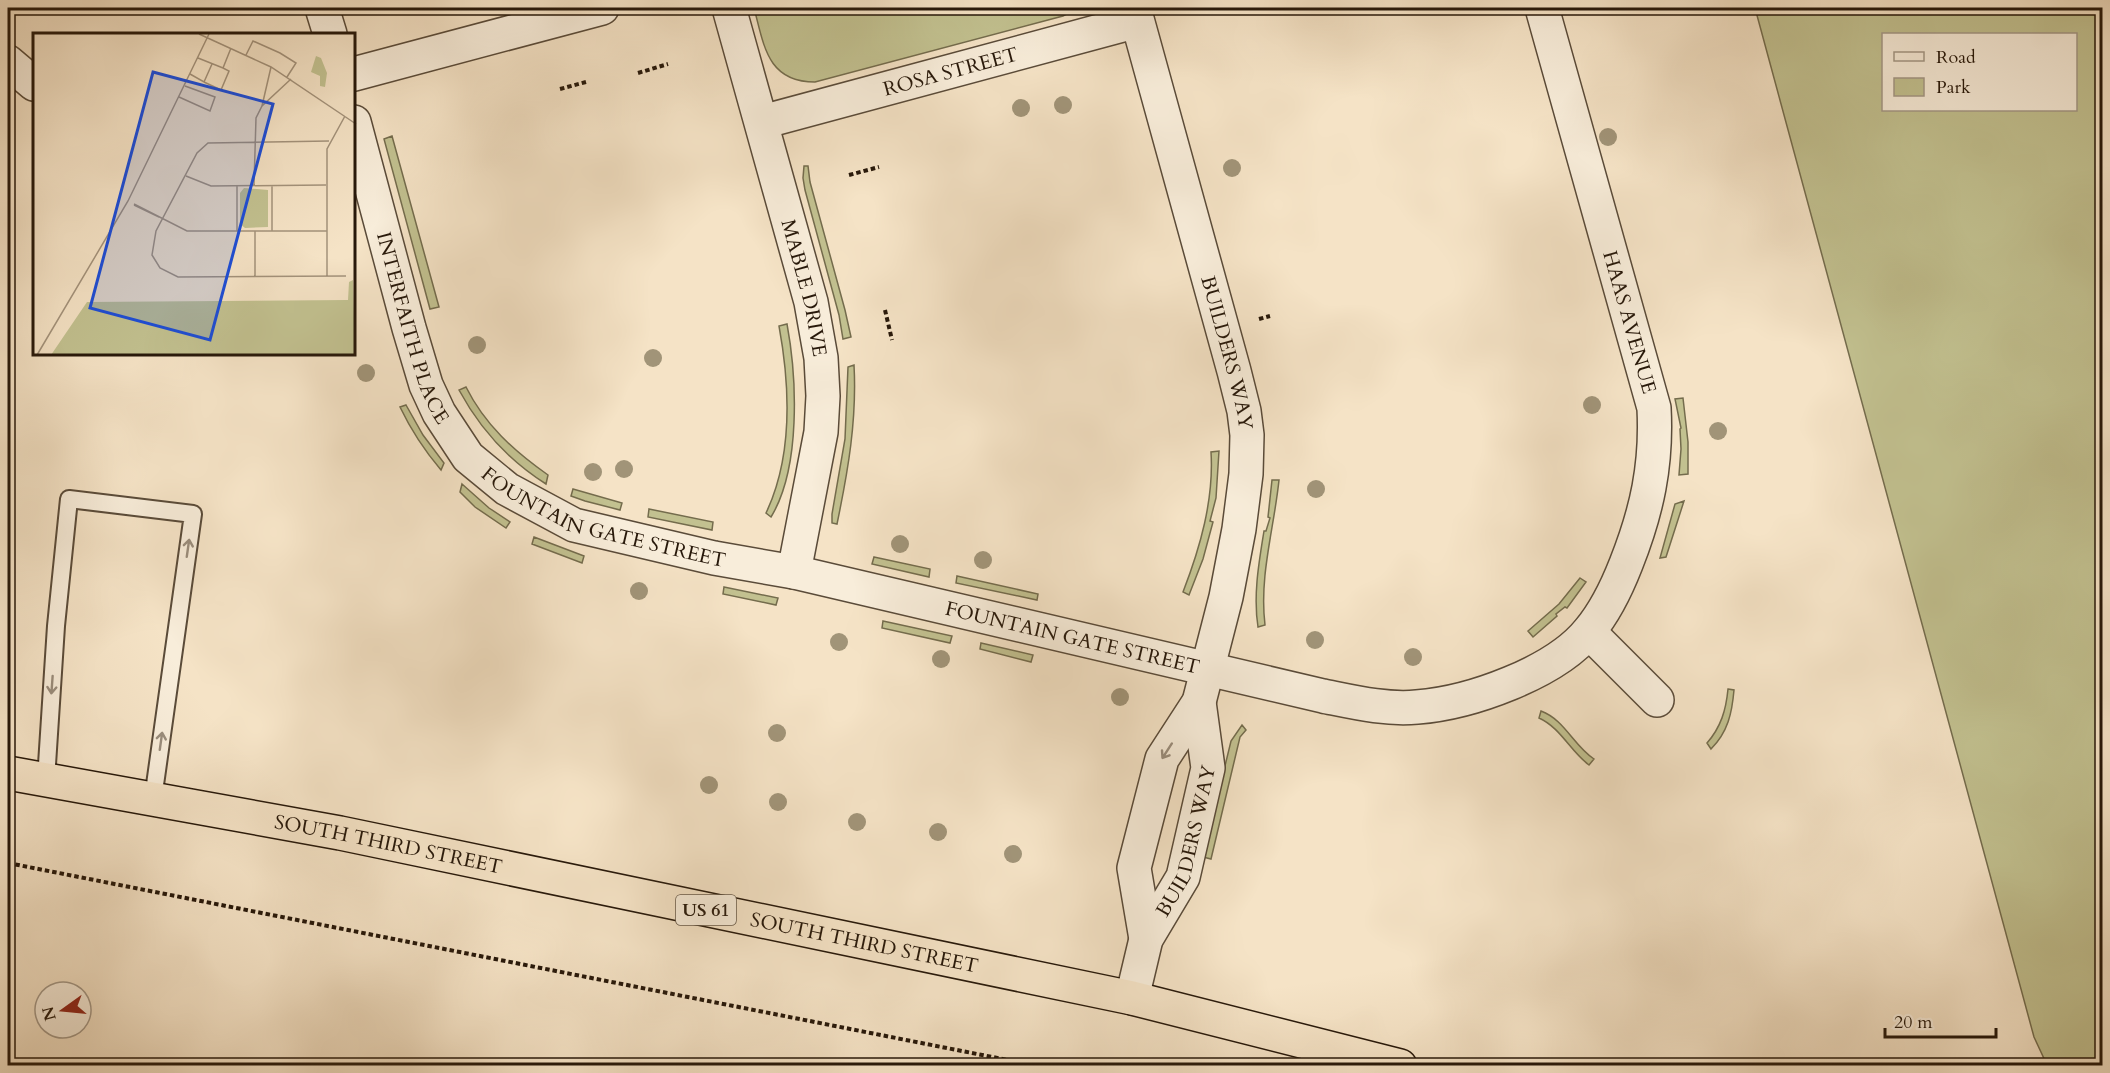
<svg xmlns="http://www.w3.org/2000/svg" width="2110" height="1073" font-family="Cardo,serif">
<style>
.green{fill:#c2c190;stroke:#746c4d;stroke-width:1.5;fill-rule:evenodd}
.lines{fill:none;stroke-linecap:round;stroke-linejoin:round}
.service-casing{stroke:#5a4b39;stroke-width:20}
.minor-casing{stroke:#5a4b39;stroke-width:36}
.trunk-casing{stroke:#27180a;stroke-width:36}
.path{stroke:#27180a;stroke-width:4;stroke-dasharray:4.5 3;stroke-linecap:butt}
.service{stroke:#f8edda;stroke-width:16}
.minor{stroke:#f8edda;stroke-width:33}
.trunk{stroke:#f5e3c6;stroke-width:33}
.tree{fill:#a19478}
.oneway{stroke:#9a8d7c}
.labels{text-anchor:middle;stroke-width:5;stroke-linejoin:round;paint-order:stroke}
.shield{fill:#f8edda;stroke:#665848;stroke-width:1.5}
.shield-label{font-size:18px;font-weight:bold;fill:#27180a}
.street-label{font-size:20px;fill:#27180a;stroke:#f8edda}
.inset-road{fill:none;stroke:#a3927b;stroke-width:1.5}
.view{fill:#1d4ed8;fill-opacity:0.15;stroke:#1d4ed8;stroke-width:3}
.inset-edge{fill:none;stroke:#27180a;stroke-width:3}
</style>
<rect width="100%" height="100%" fill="#f5e3c6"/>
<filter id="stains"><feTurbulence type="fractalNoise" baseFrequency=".00333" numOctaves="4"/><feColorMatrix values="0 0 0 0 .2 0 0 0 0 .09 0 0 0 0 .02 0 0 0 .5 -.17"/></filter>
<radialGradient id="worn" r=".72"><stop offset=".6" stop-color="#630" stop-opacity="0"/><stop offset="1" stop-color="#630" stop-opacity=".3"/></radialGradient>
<path class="green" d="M754 8H1078L1063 16 815 82C767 82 764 45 754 8Z
M1755 8H2102V1065H2047L2034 1037ZM1884 34H2076V110H1884Z
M392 136 439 307 430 309 384 139Z
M804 166H808L810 182 845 310 851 337 843 339 839 315 805 190 803 178Z
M787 324C797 378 801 468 771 517L766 513C793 456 790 386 779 326Z
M854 365C857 420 848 471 837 524L832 523V514L845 439 848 367Z
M466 387C485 425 514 451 548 475L546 484C508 460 480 429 459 390Z
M1683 398 1688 442V474L1679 475 1681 449 1680 429 1681 428 1675 399Z
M406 405 423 435 444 463 441 470C424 450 411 430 400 407Z
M1219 451 1216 498 1210 521 1213 522 1203 559 1189 595 1183 592C1200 548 1214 500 1211 452Z
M1272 480H1279C1274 529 1259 576 1265 625L1258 627C1253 595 1259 562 1264 531H1266L1270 518 1268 517Z
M462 484 489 508 510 522 506 528 475 507 460 492Z
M573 489 622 503 620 510 585 501 571 496Z
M1684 501 1666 557 1660 558 1675 504Z
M649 509 713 522 712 530 648 517Z
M534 537 584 556 582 563 532 544Z
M874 557 930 569 929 577 872 564Z
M957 576 1038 594 1037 600 956 583Z
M1580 578 1586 582 1567 608 1565 607 1556 614 1557 616 1533 637 1528 631 1559 604Z
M724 587 778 598 776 605 723 594Z
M883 621 952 636 950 643 882 628Z
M981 643 1033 655 1031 662 980 649Z
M1728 689 1734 690C1732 713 1728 732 1711 749L1707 743C1721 727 1726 710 1728 689Z
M1541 711C1565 720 1573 745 1594 759L1589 765C1570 751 1561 728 1539 718Z
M1242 725 1246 730 1240 737 1211 859 1203 857 1231 741Z"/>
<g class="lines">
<defs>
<path id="service" d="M46 780 56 626 69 499 193 514 153 799"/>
<g id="minor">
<path d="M322 8 330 34"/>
<path id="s1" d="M729 8 811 302 821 358 823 396 821 432 794 572"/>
<path id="s2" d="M1134 8 1234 371 1244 411 1247 435 1246 474 1239 529 1226 597 1199 702 1162 759 1134 868 1146 939"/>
<path d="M8 62 34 84"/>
<path d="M354 74 602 8"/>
<path id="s3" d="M354 122 409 328 426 385 439 413 468 457 507 489 574 525 714 558 794 572 1323 696C1353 702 1386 710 1417 707 1470 703 1555 673 1589 631 1605 612 1617 587 1626 564 1647 511 1657 465 1654 408L1542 8"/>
<path id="s4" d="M762 122 1137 21"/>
<path d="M1589 632 1657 700"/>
<path id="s5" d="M1132 998 1146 939 1183 877 1208 768 1199 702"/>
</g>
<g id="trunk">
<path id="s6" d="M8 773 340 833 1132 998 1400 1066"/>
</g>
</defs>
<use href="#service" class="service-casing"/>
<use href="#minor" class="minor-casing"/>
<use href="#trunk" class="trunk-casing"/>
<path class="path" d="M638 73 668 64
M560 89 586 82
M849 175 879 167
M885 310 892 340
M1259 319 1270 316
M8 863 1038 1066"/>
<use href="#service" class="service"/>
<use href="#minor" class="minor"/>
<use href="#trunk" class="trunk"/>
</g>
<g class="tree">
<circle cx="1063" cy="105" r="9"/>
<circle cx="1021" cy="108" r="9"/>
<circle cx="1608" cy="137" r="9"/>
<circle cx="1232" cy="168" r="9"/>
<circle cx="477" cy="345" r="9"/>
<circle cx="653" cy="358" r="9"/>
<circle cx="366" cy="373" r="9"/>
<circle cx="1592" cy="405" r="9"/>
<circle cx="1718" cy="431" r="9"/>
<circle cx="624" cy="469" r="9"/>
<circle cx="593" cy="472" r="9"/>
<circle cx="1316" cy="489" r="9"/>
<circle cx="900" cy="544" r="9"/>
<circle cx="983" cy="560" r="9"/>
<circle cx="639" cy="591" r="9"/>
<circle cx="1315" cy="640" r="9"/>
<circle cx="839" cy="642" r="9"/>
<circle cx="1413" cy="657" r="9"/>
<circle cx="941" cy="659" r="9"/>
<circle cx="1120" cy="697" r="9"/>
<circle cx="777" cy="733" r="9"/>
<circle cx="709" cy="785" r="9"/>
<circle cx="778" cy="802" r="9"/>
<circle cx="857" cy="822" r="9"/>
<circle cx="938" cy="832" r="9"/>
<circle cx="1013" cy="854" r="9"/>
</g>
<defs><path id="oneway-shaft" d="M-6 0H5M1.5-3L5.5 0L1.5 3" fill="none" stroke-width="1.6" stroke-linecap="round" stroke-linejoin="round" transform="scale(1.5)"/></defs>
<g class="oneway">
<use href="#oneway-shaft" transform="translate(188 548) rotate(-82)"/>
<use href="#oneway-shaft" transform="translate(52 685) rotate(94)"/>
<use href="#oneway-shaft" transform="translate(161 741) rotate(-82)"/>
<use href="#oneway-shaft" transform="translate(1167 751) rotate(123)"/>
</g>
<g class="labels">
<rect class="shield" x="676" y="895" width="60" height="30" rx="4.5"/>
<g class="shield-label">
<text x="706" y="916">US 61</text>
</g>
<g class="street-label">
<text dy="7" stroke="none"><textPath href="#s4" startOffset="195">ROSA STREET</textPath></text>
<text dy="7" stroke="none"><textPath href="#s1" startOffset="290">MABLE DRIVE</textPath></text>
<text transform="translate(1630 322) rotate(74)" y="7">HAAS AVENUE</text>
<text dy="7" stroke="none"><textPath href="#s3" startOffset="214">INTERFAITH PLACE</textPath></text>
<text dy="7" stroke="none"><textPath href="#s2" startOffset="357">BUILDERS WAY</textPath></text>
<text dy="7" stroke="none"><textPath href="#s3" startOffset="508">FOUNTAIN GATE STREET</textPath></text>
<text dy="7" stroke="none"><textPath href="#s3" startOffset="994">FOUNTAIN GATE STREET</textPath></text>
<text dy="7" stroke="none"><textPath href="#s5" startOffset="168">BUILDERS WAY</textPath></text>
<text dy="7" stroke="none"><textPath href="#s6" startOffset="387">SOUTH THIRD STREET</textPath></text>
<text dy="7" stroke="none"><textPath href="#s6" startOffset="873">SOUTH THIRD STREET</textPath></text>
</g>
</g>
<g transform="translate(33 33)">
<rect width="322" height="322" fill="#f5e3c6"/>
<path d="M283 23 288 25 294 40 292 54 287 53V43L278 39ZM211 155 235 157V194L212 195 207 191V160ZM320 247 322 322H18L54 269 315 267 316 249Z" fill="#c2c190"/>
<path class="inset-road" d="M166 1 238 34 323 91M213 22 220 8 247 20 263 30 254 44M165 25 190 35 198 15M157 41 171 49 179 31M171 49 188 57 196 38 190 35M146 64 177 78 182 64 152 53M229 73 238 34M296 108 175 110 164 120 123 198 119 222 127 235 145 244 313 243M153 143 178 153 293 152M221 152 223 85 229 73 258 46M101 171 154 198H294M101 172 126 184M204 198V153M222 198V243M239 198V153M294 243V116L312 83M4 322 95 168 176 1"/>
<path class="view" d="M120 39 240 71 177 307 57 275Z"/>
<rect width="322" height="322" class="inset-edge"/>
</g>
<rect width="2110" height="1073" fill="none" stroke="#f5e3c6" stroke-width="30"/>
<rect x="9" y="9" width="2092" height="1055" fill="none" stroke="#27180a" stroke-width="3"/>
<rect x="15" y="15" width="2080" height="1043" fill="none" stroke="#27180a" stroke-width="1.5"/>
<rect x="1882" y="33" width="195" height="78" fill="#f8edda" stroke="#a49887" stroke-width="1.5"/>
<rect x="1894" y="52" width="30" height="9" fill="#f8edda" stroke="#a49887" stroke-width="1.5"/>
<text x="1936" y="63" font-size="18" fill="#27180a">Road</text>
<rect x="1894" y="78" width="30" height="18" fill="#c2c190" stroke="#a49887" stroke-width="1.5"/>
<text x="1936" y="93" font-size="18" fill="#27180a">Park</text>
<g transform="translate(63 1010) rotate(255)"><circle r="28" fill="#f8edda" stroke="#a49887" stroke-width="1.5"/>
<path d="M0-4.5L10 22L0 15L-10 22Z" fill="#8f2418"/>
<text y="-9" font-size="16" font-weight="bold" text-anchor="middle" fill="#27180a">N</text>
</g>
<path d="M1885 1028v9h111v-9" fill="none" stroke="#27180a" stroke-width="3"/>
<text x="1894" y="1028" font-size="18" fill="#27180a" stroke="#f8edda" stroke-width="4.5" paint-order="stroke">20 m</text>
<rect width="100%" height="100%" filter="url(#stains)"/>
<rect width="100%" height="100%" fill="url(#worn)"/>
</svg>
